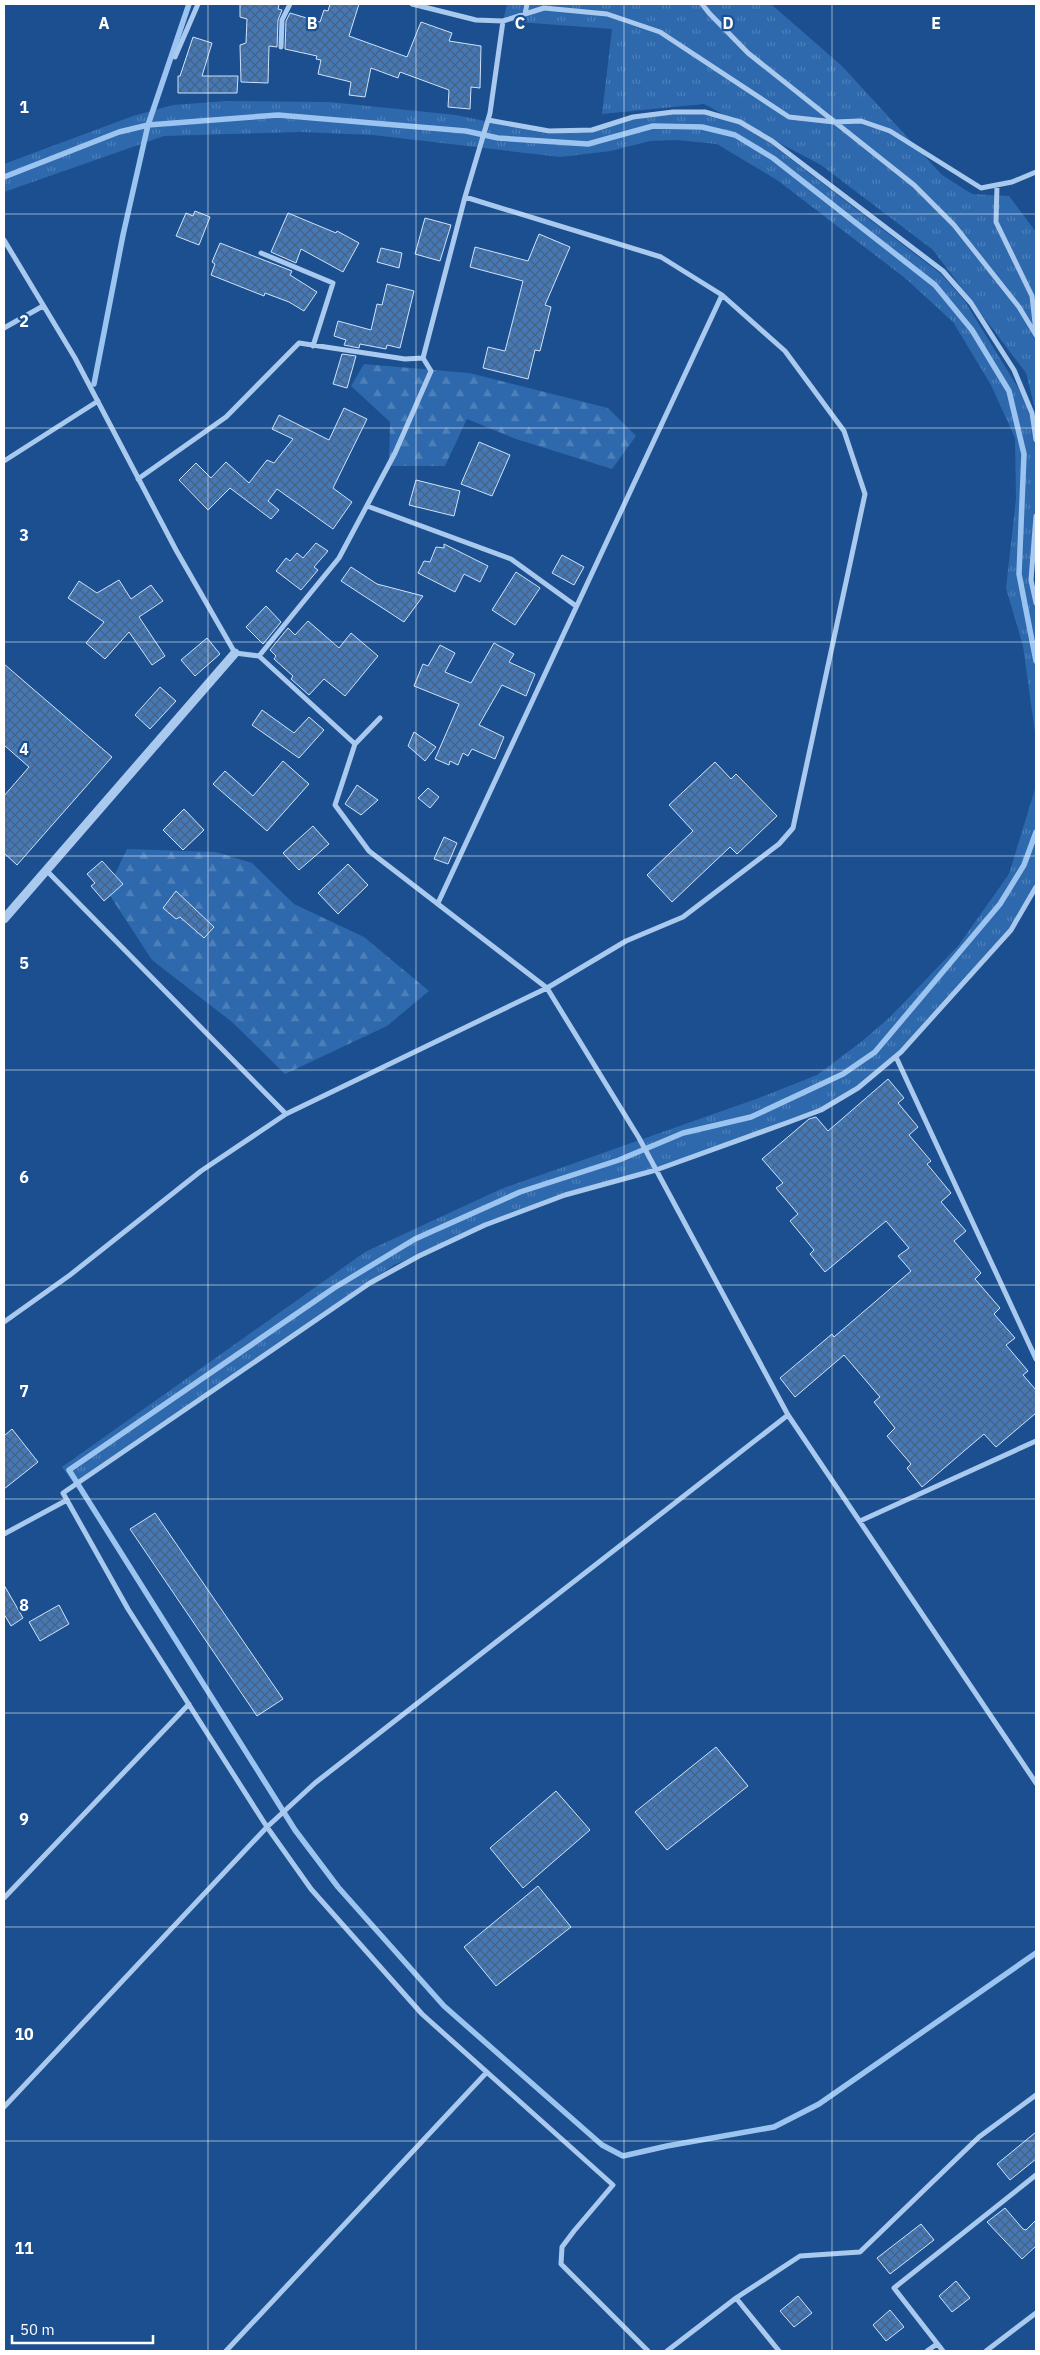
<svg xmlns="http://www.w3.org/2000/svg" width="1040" height="2355" font-family="'IBM Plex Sans',sans-serif">
<style>
.grass{fill:url(#grass-tufts)}
.forest{fill:url(#forest-firs)}
.lines{fill:none;stroke-linecap:round;stroke-linejoin:round}
.stream{stroke:#9cc4f0;stroke-width:5.5}
.building{fill:url(#building-cross-hatch);stroke:#cfe3fa}
.minor{stroke:#a9c9ee;stroke-width:5}
.tertiary{stroke:#a9c9ee;stroke-width:9}
.grid{fill:none;stroke:#fff;stroke-width:1;stroke-opacity:0.55}
.grid-label{font-size:16px;text-anchor:middle;font-weight:bold;fill:#fff;stroke:#1b4f8f;stroke-width:4.5;stroke-linejoin:round;paint-order:stroke}
</style>
<defs>
<pattern id="grass-tufts" width="24" height="20" patternUnits="userSpaceOnUse" patternTransform="scale(1.25)"><rect width="24" height="20" fill="#2e69ad"/><path d="M3 7l-1-3M5 7V3M7 7l1-3M15 17l-1-3M17 17v-4M19 17l1-3" fill="none" stroke="#4d80b9"/></pattern>
<pattern id="forest-firs" width="22" height="20" patternUnits="userSpaceOnUse" patternTransform="scale(1.25)"><rect width="22" height="20" fill="#2e69ad"/><path d="M5 1l3.5 6h-7zM16 11l3.5 6h-7z" fill="#4d80b9"/></pattern>
<pattern id="building-cross-hatch" width="8" height="8" patternUnits="userSpaceOnUse" patternTransform="scale(1.25)"><rect width="8" height="8" fill="#4478b7"/><path d="M0 0l8 8M0 8l8-8" fill="none" stroke="#486282"/></pattern>
</defs>
<rect width="100%" height="100%" fill="#1b4f8f"/>
<path class="grass" d="M507 4H771L843 67 942 175 972 194 1009 196 1036 232V413L1026 373 933 250 821 165 749 127 941 274 964 300 1030 407 1036 448V520L1033 547 1034 592 1036 603V886L1016 922 896 1057 858 1088 821 1110 661 1169 562 1196 394 1265 75 1485 62 1467 365 1252 501 1189 756 1099 817 1075 861 1042 890 1017 958 946 1009 874 1035 789 1036 740 1023 646 1006 588 1016 499 1015 438 991 385 953 322 905 278 777 180 717 144 676 140 650 141 611 151 560 157 373 135 301 132 164 136 4 192V164L133 116 173 105 226 101 329 102 456 115 548 134 592 130 623 120 659 114 705 112 734 120 704 104 602 114 612 29 503 21Z"/>
<path class="forest" d="M364 364 469 373 608 408 636 436 612 469 516 439 467 419 445 466H389L390 422 351 386Z
M127 849 216 852 252 863 294 904 364 937 429 991 387 1026 285 1074 232 1022 152 960 107 891Z"/>
<g class="lines">
<path class="stream" d="M4 177 119 132 148 125 278 115 466 131 498 138 588 144 653 126 702 127 735 135 773 158 935 285 972 330 1009 391 1024 454 1019 574 1036 661
M94 384 123 235 148 125 189 4
M1036 832 1024 865 1000 904 875 1052 843 1074 751 1117 683 1133 619 1160 520 1192 415 1239 334 1288 69 1470 295 1830 338 1887 444 2006 602 2145 623 2156 667 2146 774 2127 819 2104 1036 1953"/>
</g>
<path class="building" d="M240 4H279L278 9 282 10 278 20 277 47 269 46 268 83 241 82 240 45 246 43 247 19 240 17Z
M330 4H359L349 36 407 57 421 22 452 33 449 41 481 46 480 88 471 87 470 109 448 107 449 90 400 72 398 78 371 68 365 97 349 95 351 82 318 74 321 60 316 59 317 56 285 49 286 21 290 13 320 22 324 10 328 11Z
M193 37 212 43 202 76H238L237 93H178V76H180Z
M195 211 210 217 199 245 176 236 186 213 193 216Z
M288 213 336 233 337 231 359 243 343 272 301 249 296 263 271 252Z
M425 218 451 225 440 261 415 254Z
M539 234 570 247 545 305 551 307 540 351 535 350 528 379 483 368 488 347 505 351 523 281 470 267 475 247 528 261Z
M220 243 292 271 290 275 317 292 304 311 289 302 265 293 264 296 211 275 215 264 212 262Z
M381 248 402 253 399 268 377 262Z
M387 284 414 291 400 348 387 345 386 349 360 344 359 348 344 345 346 340 334 336 338 321 371 330 377 304 382 305Z
M342 354 356 356 347 388 333 384Z
M344 408 367 419 333 488 352 502 333 529 277 489 268 501 279 510 271 519 230 488 208 510 179 480 196 463 211 478 226 462 249 483 267 460 274 463 293 439 272 429 279 415 329 440Z
M479 442 510 455 492 496 461 484Z
M416 480 460 491 454 516 409 505Z
M316 543 328 551 314 567 318 570 301 590 276 571 286 558 290 561 297 553 303 558Z
M444 544 488 566 480 582 464 574 455 592 418 573 424 561 430 562 436 547 444 548Z
M562 555 584 567 574 585 552 573Z
M351 567 377 584 423 596 404 622 341 581Z
M516 572 540 588 515 625 492 610Z
M119 580 131 599 151 585 163 601 139 617 165 656 152 665 129 632 105 659 86 643 104 622 68 598 79 581 97 593Z
M266 606 281 622 263 644 246 627Z
M308 621 339 648 351 633 378 656 345 696 324 679 309 695 291 679 293 676 274 659 276 656 270 650 288 628 295 635Z
M207 638 220 654 195 676 181 660Z
M494 643 514 654 509 662 535 674 526 696 502 685 479 725 504 737 495 759 472 749 468 756 463 753 458 765 450 761 449 765 435 759 459 704 414 686 423 664 428 666 440 645 455 653 445 672 471 683Z
M4 664 112 757 17 865 4 853V796L29 767 4 745Z
M160 687 176 701 150 729 135 715Z
M262 710 294 733 309 717 324 730 299 758 252 725Z
M414 732 436 747 425 761 408 746Z
M283 761 309 784 267 831 213 784 225 771 253 796Z
M715 762 731 779 736 774 777 816 737 854 730 847 672 902 647 875 693 831 669 805Z
M357 785 378 800 361 815 345 804Z
M428 788 439 797 430 808 418 798Z
M184 809 204 830 183 850 163 830Z
M313 826 329 844 299 870 283 853Z
M444 837 457 843 448 864 434 859Z
M102 861 123 884 104 901 91 886 95 883 87 874Z
M348 864 368 885 338 914 318 893Z
M176 891 214 927 204 938 180 917 176 919 163 908Z
M888 1079 904 1098 898 1103 918 1127 909 1135 931 1161 927 1164 951 1193 941 1202 966 1231 954 1241 981 1273 975 1279 1000 1308 994 1314 1015 1338 1006 1345 1028 1371 1023 1375 1036 1390V1413L996 1447 984 1434 922 1487 907 1468 911 1464 887 1436 895 1428 874 1402 880 1397 844 1355 795 1397 780 1378 832 1334 834 1337 911 1271 898 1256 909 1248 886 1221 825 1272 810 1254 814 1250 790 1221 798 1214 776 1188 783 1183 762 1159 809 1119 816 1117 828 1131Z
M12 1429 38 1462 4 1489V1436Z
M155 1513 283 1699 257 1716 130 1529Z
M4 1585 23 1618 11 1626 4 1614Z
M59 1605 69 1624 40 1641 29 1622Z
M716 1747 748 1786 667 1850 635 1812Z
M556 1791 590 1830 523 1888 490 1848Z
M538 1886 571 1927 496 1986 464 1947Z
M1036 2132V2159L1010 2180 997 2164Z
M1005 2208 1023 2229 1026 2230 1036 2220V2246L1022 2259 987 2222Z
M921 2224 934 2240 890 2274 877 2258Z
M956 2281 970 2298 952 2312 939 2296Z
M798 2296 812 2313 794 2327 780 2311Z
M890 2310 904 2327 886 2341 873 2325Z"/>
<g class="lines">
<path class="minor" d="M412 4 476 20 503 21 544 8 607 14 660 32 789 117 834 122 861 121 890 131 981 188 1012 182 1036 172
M702 4 709 13 748 53 914 185 954 225 1019 307 1036 335
M525 14 527 4
M281 47 282 20 290 4
M175 57 198 4
M488 120 549 131 592 130 633 117 673 112H705L740 122 772 141 943 271 971 303 1014 370 1032 413 1036 440
M997 185 996 222 1032 296 1036 332
M4 240 75 358 176 550 235 653 259 656 339 558 395 453 431 371 423 358 465 197 490 113 503 21
M261 253 333 283 313 346
M4 328 43 306
M4 461 98 401
M138 479 226 417 299 343 405 359 423 358
M367 506 511 559 576 606
M1036 516 1031 580 1036 603
M259 656 355 744
M380 718 355 744 335 805 369 851 547 988 639 1138 788 1415 1036 1783
M46 870 286 1114
M438 903 722 295
M896 1057 1036 1359
M4 1322 70 1275 201 1171 286 1114 547 988 626 941 683 917 779 844 793 828 865 494 844 431 785 351 722 295 661 257 465 197
M860 1521 1036 1441
M4 1534 67 1500
M4 1898 189 1704
M4 2107 267 1827 315 1783 788 1415
M736 2298 779 2351
M226 2351 487 2072
M648 2351 561 2264 562 2247 574 2231 613 2185 422 2014 311 1889 267 1827 128 1609 63 1493 370 1283 419 1256 485 1225 565 1195 656 1170 789 1122 821 1110 858 1088 901 1052 1011 930 1036 887
M667 2351 736 2298 800 2256 860 2252 979 2137 1036 2095
M927 2351 937 2344
M943 2351 894 2288 1036 2175
M986 2351 1036 2313"/>
<path class="tertiary" d="M4 919 235 653"/>
</g>
<path class="grid" d="M208 4V2351M416 4V2351M624 4V2351M832 4V2351M4 214H1036M4 428H1036M4 642H1036M4 856H1036M4 1070H1036M4 1285H1036M4 1499H1036M4 1713H1036M4 1927H1036M4 2141H1036"/>
<g class="grid-label">
<text x="104" y="29">A</text>
<text x="312" y="29">B</text>
<text x="520" y="29">C</text>
<text x="728" y="29">D</text>
<text x="936" y="29">E</text>
<text x="24" y="113">1</text>
<text x="24" y="327">2</text>
<text x="24" y="541">3</text>
<text x="24" y="755">4</text>
<text x="24" y="969">5</text>
<text x="24" y="1183">6</text>
<text x="24" y="1397">7</text>
<text x="24" y="1611">8</text>
<text x="24" y="1825">9</text>
<text x="24" y="2040">10</text>
<text x="24" y="2254">11</text>
</g>
<rect width="1040" height="2355" fill="none" stroke="#ffffff" stroke-width="10"/>
<path d="M12 2335v8h141v-8" fill="none" stroke="#ffffff" stroke-width="2.5"/>
<text x="20" y="2335" font-size="15" fill="#ffffff" stroke="#1b4f8f" stroke-width="4" paint-order="stroke">50 m</text>
</svg>
